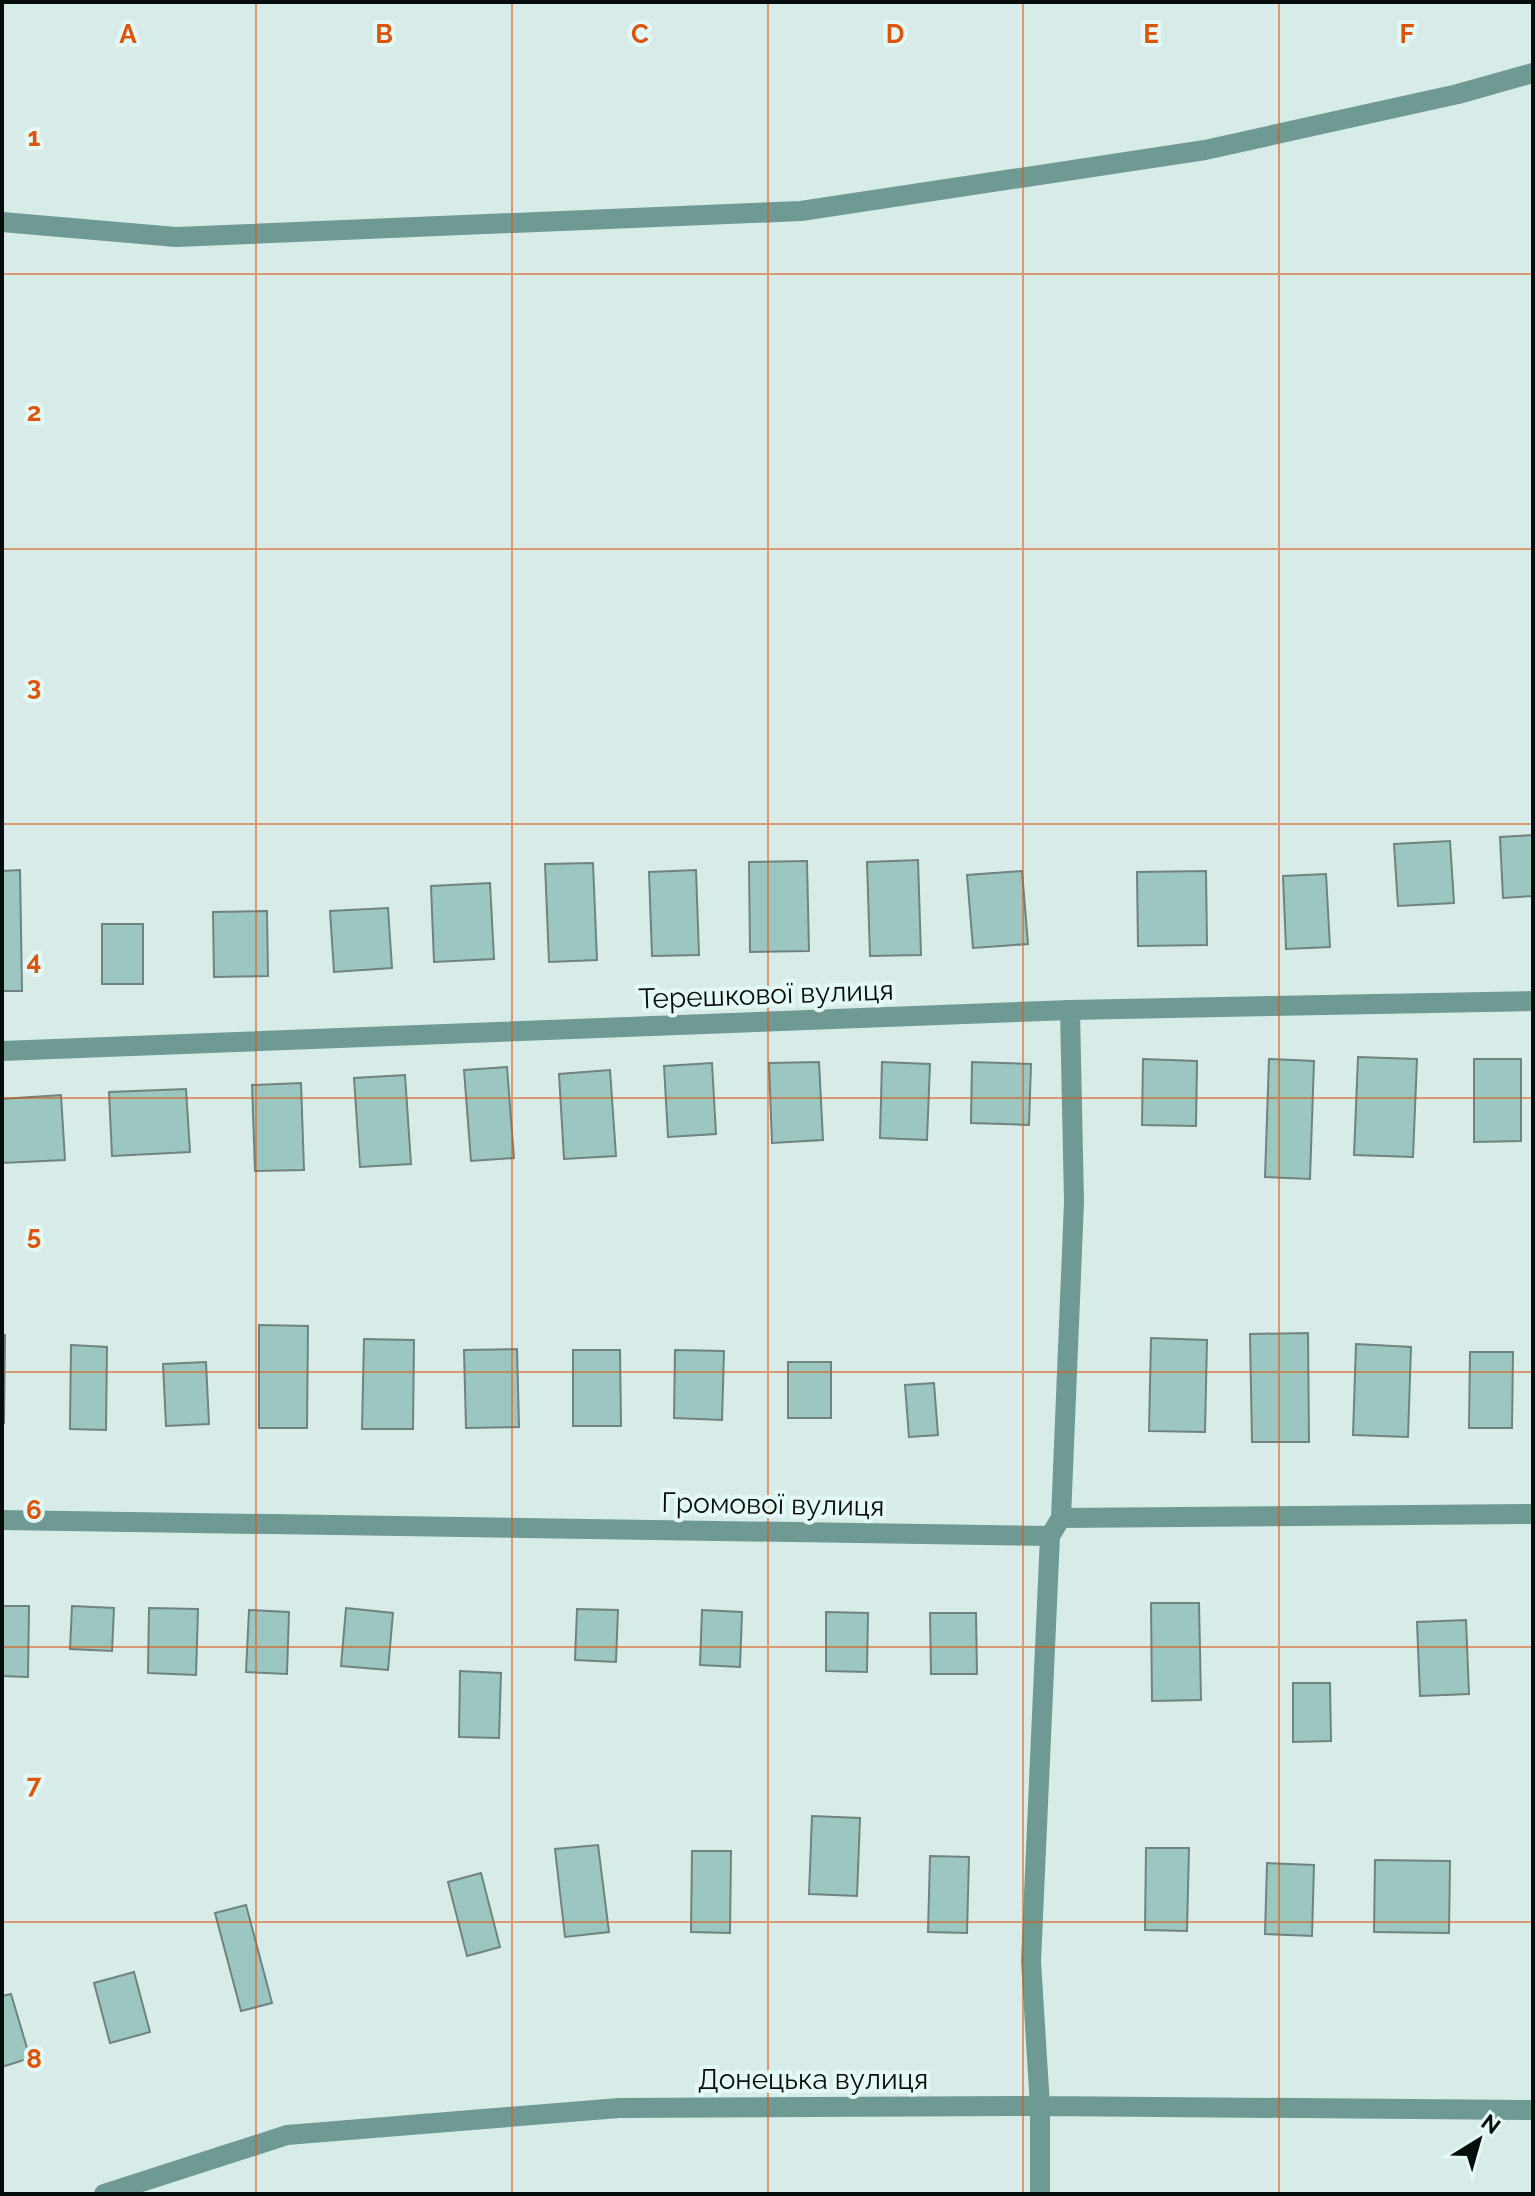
<svg xmlns="http://www.w3.org/2000/svg" width="1535" height="2196" font-family="Raleway,sans-serif">
<style>
.building{fill:#9cc7c0;stroke:#708380;stroke-width:2}
.lines{fill:none;stroke-linecap:round;stroke-linejoin:round}
.minor{stroke:#6f9a94;stroke-width:20}
.grid{fill:none;stroke:#dd550c;stroke-width:2;stroke-opacity:0.55}
.labels{text-anchor:middle;stroke-width:8;stroke-linejoin:round;paint-order:stroke}
.street-label{font-size:28px;fill:#070d0c;stroke:#e4f9f5}
.grid-label{font-size:26px;text-anchor:middle;font-weight:bold;fill:#dd550c;stroke:#e4f9f5;stroke-width:8;stroke-linejoin:round;paint-order:stroke}
</style>
<rect width="100%" height="100%" fill="#d7ece8"/>
<path class="building" d="M1533 835V896L1503 898 1500 837Z
M1450 841 1454 903 1398 906 1394 844Z
M918 860 921 955 870 956 867 862Z
M807 861 809 951 750 952 749 862Z
M593 863 597 960 549 962 545 864Z
M20 870 22 991H2V871Z
M696 870 699 955 652 956 649 872Z
M1022 871 1028 944 973 948 967 875Z
M1206 871 1207 945 1138 946 1137 872Z
M1326 874 1330 947 1286 949 1283 876Z
M490 883 494 959 434 962 431 886Z
M388 908 392 968 334 972 330 911Z
M267 911 268 976 214 977 213 912Z
M102 924H143V984H102Z
M1358 1057 1417 1059 1413 1157 1354 1155Z
M1143 1059 1197 1061 1196 1126 1142 1125Z
M1269 1059 1314 1061 1310 1179 1265 1177Z
M1474 1059H1521V1141L1474 1142Z
M819 1062 823 1140 772 1143 769 1063Z
M882 1062 930 1064 927 1140 880 1138Z
M972 1062 1031 1064 1029 1125 971 1123Z
M712 1063 716 1134 668 1137 664 1066Z
M507 1067 514 1158 471 1161 464 1070Z
M610 1070 616 1156 564 1159 559 1074Z
M405 1075 411 1164 360 1167 354 1078Z
M301 1083 304 1170 255 1171 252 1085Z
M186 1089 190 1152 112 1156 109 1092Z
M61 1095 65 1160 2 1163V1099Z
M259 1325 308 1326 307 1428H259Z
M1308 1333 1309 1442H1252L1250 1334Z
M2 1335H5L4 1423H2Z
M1151 1338 1207 1340 1205 1432 1149 1431Z
M364 1339 414 1340 413 1429H362Z
M1356 1344 1411 1347 1408 1437 1353 1435Z
M71 1345 107 1347 106 1430 70 1429Z
M517 1349 519 1427 466 1428 464 1350Z
M573 1350H620L621 1426H573Z
M675 1350 724 1351 722 1420 674 1418Z
M1470 1352H1513L1512 1428H1469Z
M206 1362 209 1424 166 1426 163 1364Z
M788 1362H831V1418H788Z
M934 1383 938 1435 909 1437 905 1385Z
M1151 1603H1199L1201 1700 1152 1701Z
M2 1606H29L28 1677 2 1676Z
M72 1606 114 1608 112 1651 70 1649Z
M149 1608 198 1609 196 1675 148 1673Z
M346 1608 393 1613 388 1670 341 1666Z
M577 1609 618 1610 616 1662 575 1660Z
M249 1610 289 1612 287 1674 246 1672Z
M702 1610 742 1612 740 1667 700 1665Z
M826 1612 868 1613 867 1672 826 1671Z
M930 1613H976L977 1674H931Z
M1466 1620 1469 1694 1420 1696 1417 1622Z
M460 1671 501 1673 499 1738 459 1737Z
M1293 1683H1330L1331 1741 1293 1742Z
M812 1816 860 1818 857 1896 809 1894Z
M598 1845 609 1932 565 1937 555 1849Z
M1146 1848H1189L1187 1931 1145 1930Z
M692 1851H731L730 1933 691 1932Z
M930 1856 969 1857 967 1933 928 1932Z
M1375 1860 1450 1861 1449 1933 1374 1932Z
M1267 1863 1314 1865 1312 1936 1265 1934Z
M481 1873 500 1947 467 1956 448 1882Z
M246 1905 272 2003 241 2011 215 1913Z
M134 1972 150 2032 110 2043 94 1983Z
M11 1994 30 2058 2 2067V1996Z"/>
<g class="lines">
<path class="minor" d="M2 222 176 237 801 211 1205 150 1458 94 1533 73
M2 1051 1070 1010 1533 1001
M1061 1518 1074 1202 1070 1010
M2 1520 1050 1536 1061 1518 1533 1514
M104 2194 287 2135 619 2108 1040 2106 1533 2110
M1040 2194V2106L1031 1961 1050 1536"/>
</g>
<path class="grid" d="M256 2V2194M512 2V2194M768 2V2194M1023 2V2194M1279 2V2194M2 274H1533M2 549H1533M2 824H1533M2 1098H1533M2 1372H1533M2 1647H1533M2 1922H1533"/>
<g class="labels">
<g class="street-label">
<text transform="translate(766 994) rotate(-2)" y="10">Терешкової вулиця</text>
<text transform="translate(773 1504) rotate(1)" y="10">Громової вулиця</text>
<text x="813" y="2089">Донецька вулиця</text>
</g>
</g>
<g class="grid-label">
<text x="128" y="43">A</text>
<text x="384" y="43">B</text>
<text x="640" y="43">C</text>
<text x="895" y="43">D</text>
<text x="1151" y="43">E</text>
<text x="1407" y="43">F</text>
<text x="34" y="146">1</text>
<text x="34" y="421">2</text>
<text x="34" y="695">3</text>
<text x="34" y="970">4</text>
<text x="34" y="1244">5</text>
<text x="34" y="1519">6</text>
<text x="34" y="1793">7</text>
<text x="34" y="2068">8</text>
</g>
<rect width="1535" height="2196" fill="none" stroke="#070d0c" stroke-width="8"/>
<g transform="translate(1479 2140) rotate(37)" stroke="#e4f9f5" stroke-width="6" paint-order="stroke">
<path d="M0-6L14 30L0 20L-14 30Z" fill="#070d0c"/>
<text y="-12" font-size="22" font-weight="bold" text-anchor="middle" fill="#070d0c">N</text>
</g>
</svg>
